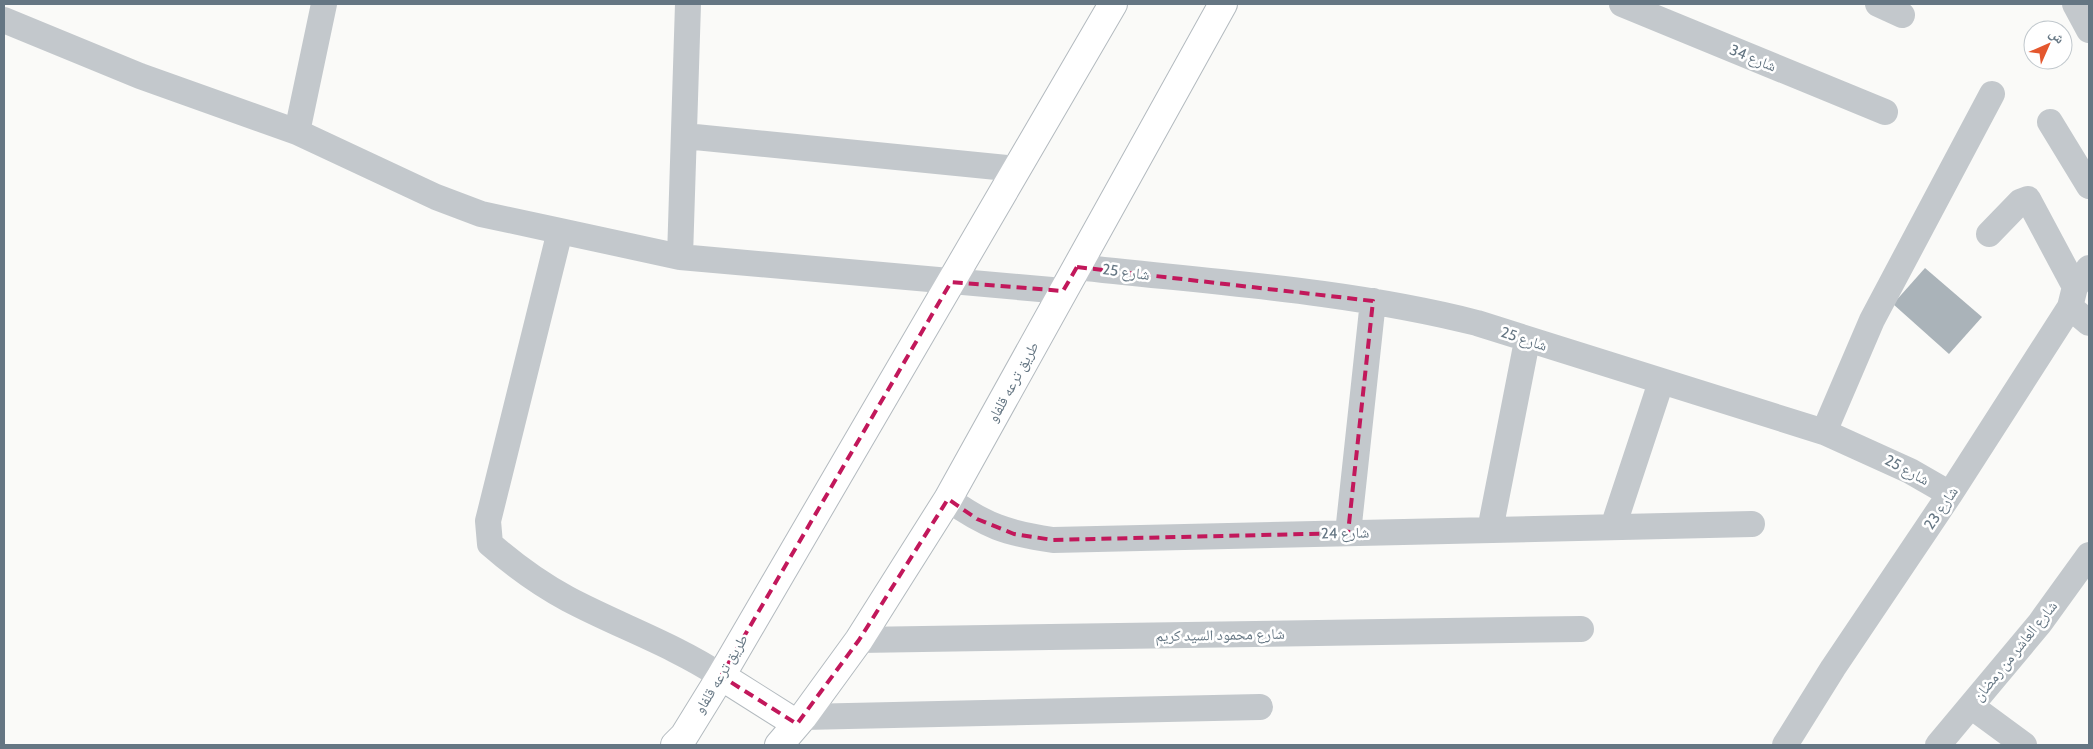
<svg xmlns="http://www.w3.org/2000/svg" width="2093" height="749" font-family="Cabin,'Noto Naskh Arabic',sans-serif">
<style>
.building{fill:#aab3b9}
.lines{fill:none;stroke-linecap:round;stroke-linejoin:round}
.secondary-casing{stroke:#b3babf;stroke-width:30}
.street{stroke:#c3c8cc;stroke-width:26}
.secondary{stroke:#fff;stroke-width:28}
.marked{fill:none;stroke:#c2185b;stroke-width:4;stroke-dasharray:10 6;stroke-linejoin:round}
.labels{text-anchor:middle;stroke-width:5;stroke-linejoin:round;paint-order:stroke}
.street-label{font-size:15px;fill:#657683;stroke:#fff}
</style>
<rect width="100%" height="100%" fill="#fafaf8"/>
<path class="building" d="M1925 268 1982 317 1949 354 1893 304Z"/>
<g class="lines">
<defs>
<path id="secondary" d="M721 676 797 724
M675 745 684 736 721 676 1113 4
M779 745 803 717 859 640 948 499 1223 4"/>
</defs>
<use href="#secondary" class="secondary-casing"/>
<path class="street" d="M1622 4 1885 112
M1878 4 1902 15
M2075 4 2089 30
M4 20 140 76 297 132 436 197 481 214 560 231
M2050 122 2089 186
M297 132 324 4
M685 136 1017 169
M1989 234 2020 202 2028 199 2075 287
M680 257 688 4
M1077 267C1210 282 1347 290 1477 323L1824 432 1910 471 1950 494
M2070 307 2089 323
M1824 432 1872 320 1992 94
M948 499C986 526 1006 533 1053 540L1752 524
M1613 527 1661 382
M1490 530 1527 341
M1348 533 1373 301
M859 640 1581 629
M721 676C672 644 619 626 568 599 540 584 514 565 490 544L488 521 560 231 680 257 1063 291
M1971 706 2024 745
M803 717 1260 707
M1785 745 1833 668 1950 494 2070 307 2075 287 2089 268
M1938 745 2040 623 2089 555"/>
<use href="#secondary" class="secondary"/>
</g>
<path class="marked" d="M1077 267 1373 301 1348 533 1053 540 1014 534 977 519 948 499 859 640 797 724 721 676 951 282 1063 291Z"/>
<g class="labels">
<g class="street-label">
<text transform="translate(1753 58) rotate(22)" y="5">شارع 34</text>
<text transform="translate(1126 272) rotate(7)" y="5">شارع 25</text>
<text transform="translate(1524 339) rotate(18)" y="5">شارع 25</text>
<text transform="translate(1013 382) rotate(-61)" y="5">طريق ترعه قلفاو</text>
<text transform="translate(1907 470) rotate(28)" y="5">شارع 25</text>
<text transform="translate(1941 508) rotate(-56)" y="5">شارع 23</text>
<text transform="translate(1345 533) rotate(-1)" y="5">شارع 24</text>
<text transform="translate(1220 635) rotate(-1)" y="5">شارع محمود السيد كريم</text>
<text transform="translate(2015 651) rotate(-51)" y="5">شارع العاشر من رمضان</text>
<text transform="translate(721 674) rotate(-59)" y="5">طريق ترعه قلفاو</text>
</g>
</g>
<rect width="2093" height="749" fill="none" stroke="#657683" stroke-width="10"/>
<g transform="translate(2048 45) rotate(45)"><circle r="24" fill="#ffffff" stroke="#c1c8cd"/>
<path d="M0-4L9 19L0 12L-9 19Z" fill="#e4572e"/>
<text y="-8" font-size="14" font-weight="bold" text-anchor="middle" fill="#657683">ش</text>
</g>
</svg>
